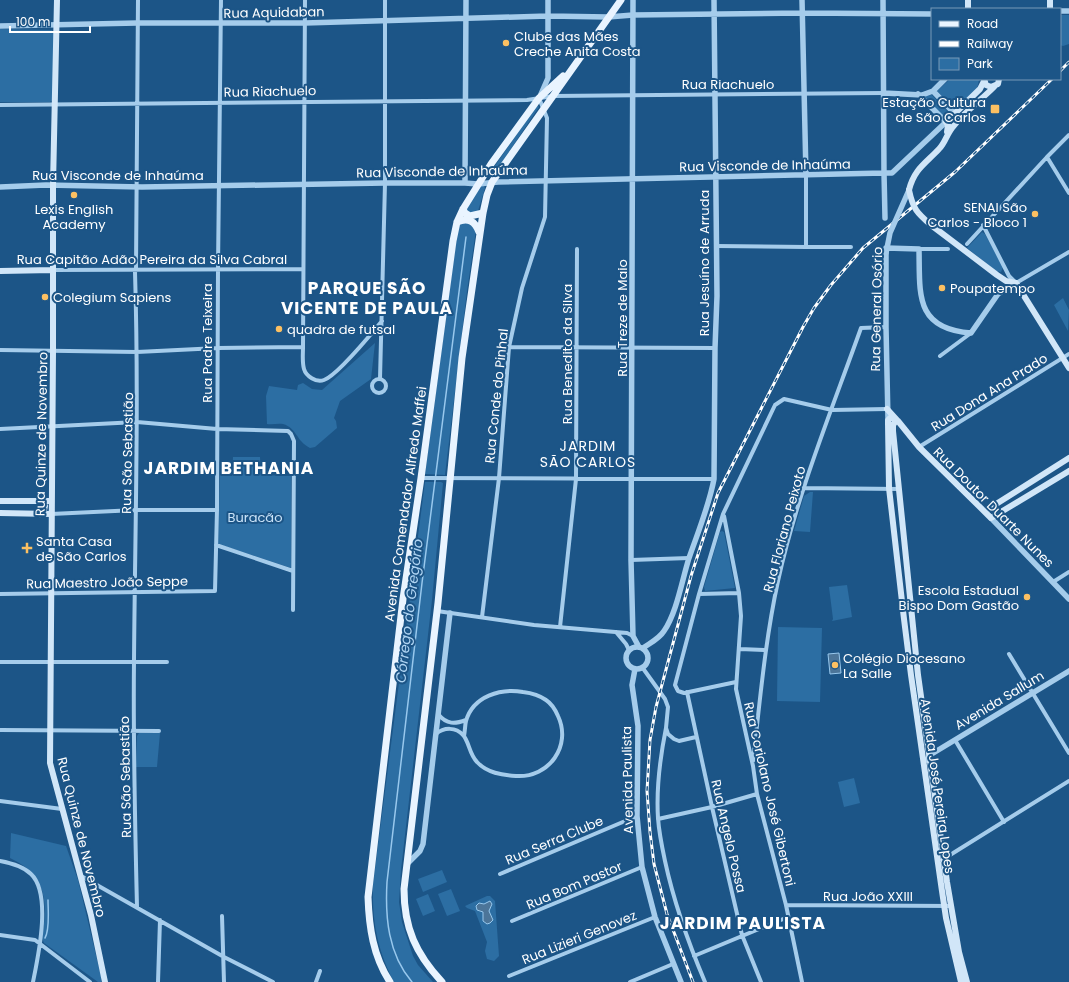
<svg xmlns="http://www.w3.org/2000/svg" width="1069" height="982" font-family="Poppins,sans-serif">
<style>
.green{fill:#2c6ea3}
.water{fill:#4c7599;stroke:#98c8ed}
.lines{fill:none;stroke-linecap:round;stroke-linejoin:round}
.stream{stroke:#98c8ed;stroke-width:1.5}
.minor{stroke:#a5cceb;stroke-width:4}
.tertiary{stroke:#a5cceb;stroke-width:5.5}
.secondary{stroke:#d1e6f8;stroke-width:6}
.primary{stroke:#e9f4ff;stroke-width:7}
.rail-casing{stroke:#fff;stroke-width:3}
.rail{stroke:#1c5587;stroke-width:1.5;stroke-dasharray:4.5;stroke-linecap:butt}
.tertiary-bridge{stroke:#a5cceb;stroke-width:5.5}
.secondary-bridge{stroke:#d1e6f8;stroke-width:6}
.poi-dot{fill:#fcc062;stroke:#1c5587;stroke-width:1.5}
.labels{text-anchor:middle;stroke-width:4;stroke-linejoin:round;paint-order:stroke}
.street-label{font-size:13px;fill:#fff;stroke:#1c5587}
.poi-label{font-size:13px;fill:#fff;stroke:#1c5587;text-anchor:start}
.park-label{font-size:13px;fill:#cae3f8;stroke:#1c5587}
.neighbourhood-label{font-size:14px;letter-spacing:1px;fill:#fff;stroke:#1c5587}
.water-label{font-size:14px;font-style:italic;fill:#b0d5f3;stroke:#1c5587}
.district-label{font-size:17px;font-weight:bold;letter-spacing:1px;fill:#fff;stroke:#1c5587}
</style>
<rect width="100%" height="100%" fill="#1c5587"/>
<path class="green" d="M1060 15H1069V44L1063 46 1060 45Z
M0 29 52 30 55 34 53 100 50 102H0Z
M950 79 979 80 977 89 955 110 937 91Z
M932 95 949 113 944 118 922 96Z
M537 105 539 107 496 171 492 170Z
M481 186H484L485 188 478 211 473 214 467 211V206Z
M461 223H469L476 230 467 291 445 475 426 474H425L458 227Z
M982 232 985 234 1003 267 1001 272 996 271 967 248Z
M1063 298 1069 310 1068 331 1054 305Z
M375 343 371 379 340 401 334 418 336 421 337 428 315 447 310 448C296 441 297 428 283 424 278 423 272 425 267 424L266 396 269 386 297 390 298 385 303 383 312 389 322 390Z
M233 457H260L261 475 291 476V568L218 544 220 475 232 476Z
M425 482H441L443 483 432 600 401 870 399 902 402 922 413 956 418 965 433 982H394C377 949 372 921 373 884Z
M810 492H813L810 532 794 531 804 496Z
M722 531 724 532 735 588 705 591 704 587 720 532Z
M847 585 852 617 832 621 833 619 829 587Z
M778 627 822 628 820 702 777 701Z
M139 733H160L157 767H136L137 736Z
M854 778 860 803 844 807 838 782Z
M11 833 66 846 78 880 101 976V982H98L44 943 42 938C48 902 47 875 10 858Z
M442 870 447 882 423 892 418 879Z
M451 889 460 911 447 916 438 894Z
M428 894 435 911 423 916 416 899Z
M487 896H490L495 901 499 956 494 961 487 959 485 951 487 942 475 911 467 908 465 906Z"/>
<path class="water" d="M839 653 841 673 830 674 828 654Z
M490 901 492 904 489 911 493 920 490 923 487 924 483 921V912L477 910 476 906 479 903 484 904Z"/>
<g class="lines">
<path class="stream" d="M45 938C50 930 48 910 48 900
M412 982C388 954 385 917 387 882L422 583 466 237"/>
<path class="minor" d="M305 0 303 347C303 354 302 362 304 369 306 376 316 383 324 380 338 375 371 334 382 321
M0 105C176 103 352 102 527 100L553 96 884 93
M1047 157 1069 193
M806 175V247
M983 225 1009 276 1016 283 1069 252
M967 244 1047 157 1069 135
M716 246 806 247H851
M919 249H948
M53 270 303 269
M509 347 715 348
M0 350 137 352 218 348 303 347
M940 356 971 333
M372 386a7 7 0 1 1 14 0a7 7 0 1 1-14 0Z
M380 379 385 183V0
M0 429 137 422 217 429 288 431 291 434 294 441 293 610
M919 447 1069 354
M421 478 714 479
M803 488 899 489
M51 514 136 510H217
M724 516 739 593 741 616 736 689 753 766 757 794 786 905 802 982
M216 545 293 571
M631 560 689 558
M1053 582 1069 572
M0 594 215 591 217 510 218 269 221 0
M699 594 739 593
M437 611 534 625 627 633 633 636
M482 617 499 478 509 347 522 288 545 217 547 118 539 98
M560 627 576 479 577 249
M616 632 626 644 629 650
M740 649 765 650
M1009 654 1069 753
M0 662H167
M642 667 665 699 668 707 666 728 668 734 674 739 679 741 696 737
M736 682 684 693 678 691 675 685 699 594 723 514 775 405 784 399 832 410 887 409
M687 692 712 807 742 935 761 982
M438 714C447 725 455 724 466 720
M666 728C660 758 656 787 658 818 659 833 662 847 665 861 674 903 688 942 705 982
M0 730 159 731
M436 734C444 727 456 727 463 735 469 741 469 754 477 762 487 773 502 775 516 776 549 778 572 746 558 716 555 709 552 704 546 700 539 695 531 693 523 692 501 688 473 696 466 721 465 725 465 731 464 736
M955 740 1004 822
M753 761C760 701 765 641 778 581 797 494 831 412 861 328L886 327
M0 801 62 809
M658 819 712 807 757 794
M942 860 1069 781
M0 861C11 863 23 866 31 874 52 894 38 957 33 982
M500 874 637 816
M81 876 224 957 273 982
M786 905 951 906
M137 907C135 825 133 743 134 661 135 531 139 402 135 272L136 270 138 0
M222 916 224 982
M512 921 642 867
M0 935 35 940 90 982
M694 956 788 917
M509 976 655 917
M158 982 160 920
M316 982 320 971
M630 982 673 964"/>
<path class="tertiary" d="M633 0 631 560 633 636 639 647
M802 0 806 175
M883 0 884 173 885 218
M1060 11H1069
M0 26 137 23H305L548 16 608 17 633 15 802 13 932 14
M933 91 955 114
M884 93 922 95 933 91 945 79
M541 94 548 78V0
M465 183 466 0
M0 187 46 185 142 187 385 183H465L478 184 498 182 884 173H892L946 122 918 94
M886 251V248L919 249C920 293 914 329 971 333L998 294 1016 283
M886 253V327L888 420
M991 518 1069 599
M626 658a11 11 0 1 1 22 0a11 11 0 1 1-22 0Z
M643 648C650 643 659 639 664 631 677 612 682 580 689 558 698 532 709 506 714 479L715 348 717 296 714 0
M635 669 632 685 638 726 637 816 642 867 655 917 681 982
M927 760 930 755 1069 671
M407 864 420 851 423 844 450 613"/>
<path class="secondary" d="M57 0 53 185V351L50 763 91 915 105 982
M968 0V9
M1050 0V9
M984 79 986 85 991 87 998 84 999 79
M947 132 948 125 946 122 980 89 984 81
M909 190C914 169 926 163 939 149 945 143 947 134 952 128 964 112 980 101 994 87
M931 225 997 275 1006 281 1016 283 1069 368
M0 271 53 270
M887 409 897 420
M894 419 898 421 919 447 991 518 1069 471
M888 423 889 488 904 619 911 675 942 891 946 918 961 982
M893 425 890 426 888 423V420L890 418H893L895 422 893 425V431L918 675 947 882 959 952 967 982
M0 501H51
M985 511 1069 458
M0 513 51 514
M40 514 44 510 45 506 41 501"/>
<path class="primary" d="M463 209 465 213 470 216 483 213
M457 222C468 217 475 221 479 232
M390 982C373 956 369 927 368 897L403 599 421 478 453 241 457 222 463 209 491 164 539 98 563 76
M442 982C416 954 404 928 404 889L438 603 462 358 483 213 487 195 492 182 621 0"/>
<defs>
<path id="rail" d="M1060 71 1069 62
M693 982 667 914 654 864 650 832 647 791 650 740 656 707 691 576 718 493 803 327 814 308 831 285 863 248 955 172 1052 79"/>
</defs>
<use href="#rail" class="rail-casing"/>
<use href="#rail" class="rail"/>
<path class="tertiary-bridge" d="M886 253 890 233 909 190"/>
<path class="secondary-bridge" d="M909 190C913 209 917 213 931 225"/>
</g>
<g class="poi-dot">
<circle cx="506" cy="43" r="4"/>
<rect x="990" y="104" width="10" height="10" rx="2"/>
<circle cx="74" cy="195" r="4"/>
<circle cx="1035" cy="214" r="4"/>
<circle cx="942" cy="288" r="4"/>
<circle cx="45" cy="297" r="4"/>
<circle cx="279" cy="329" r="4"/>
<path d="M25 542h4v4h4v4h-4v4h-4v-4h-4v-4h4z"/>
<circle cx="1027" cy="597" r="4"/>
<circle cx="835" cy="665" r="4"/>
</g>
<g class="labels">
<g class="street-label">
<text transform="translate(274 12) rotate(-1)" y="5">Rua Aquidaban</text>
<text x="728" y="89">Rua Riachuelo</text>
<text transform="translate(270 91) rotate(-1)" y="5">Rua Riachuelo</text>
<text transform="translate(765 165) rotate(-1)" y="5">Rua Visconde de Inhaúma</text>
<text transform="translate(442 171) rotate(-1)" y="5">Rua Visconde de Inhaúma</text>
<text x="118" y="180">Rua Visconde de Inhaúma</text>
<text x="152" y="264">Rua Capitão Adão Pereira da Silva Cabral</text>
<text transform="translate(704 263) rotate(-90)" y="5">Rua Jesuíno de Arruda</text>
<text transform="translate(876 309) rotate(-89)" y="5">Rua General Osório</text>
<text transform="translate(622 318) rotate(-90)" y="5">Rua Treze de Maio</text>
<text transform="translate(207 343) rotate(-90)" y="5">Rua Padre Teixeira</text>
<text transform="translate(567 354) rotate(-90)" y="5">Rua Benedito da Silva</text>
<text transform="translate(989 392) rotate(-32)" y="5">Rua Dona Ana Prado</text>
<text transform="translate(496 396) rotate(-84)" y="5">Rua Conde do Pinhal</text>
<text transform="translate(41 434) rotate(-89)" y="5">Rua Quinze de Novembro</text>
<text transform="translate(127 453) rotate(-89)" y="5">Rua São Sebastião</text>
<text transform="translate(405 504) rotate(-82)" y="5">Avenida Comendador Alfredo Maffei</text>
<text transform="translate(994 507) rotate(45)" y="5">Rua Doutor Duarte Nunes</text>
<text transform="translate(784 529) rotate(-75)" y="5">Rua Floriano Peixoto</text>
<text transform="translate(107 582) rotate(-1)" y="5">Rua Maestro João Seppe</text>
<text transform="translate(999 700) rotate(-31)" y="5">Avenida Sallum</text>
<text transform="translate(125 777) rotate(-91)" y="5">Rua São Sebastião</text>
<text transform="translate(627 780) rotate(-91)" y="5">Avenida Paulista</text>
<text transform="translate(938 786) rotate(82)" y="5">Avenida José Pereira Lopes</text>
<text transform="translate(770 794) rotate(77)" y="5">Rua Coriolano José Gibertoni</text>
<text transform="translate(729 836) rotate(77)" y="5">Rua Angelo Possa</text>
<text transform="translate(82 837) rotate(76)" y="5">Rua Quinze de Novembro</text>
<text transform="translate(554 840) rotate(-23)" y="5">Rua Serra Clube</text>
<text transform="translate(574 885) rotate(-23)" y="5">Rua Bom Pastor</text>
<text x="868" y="901">Rua João XXIII</text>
<text transform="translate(579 937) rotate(-22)" y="5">Rua Lizieri Genovez</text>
</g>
<g class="poi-label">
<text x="514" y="41">Clube das Mães<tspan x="514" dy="15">Creche Anita Costa</tspan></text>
<text x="986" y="107" text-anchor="end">Estação Cultura<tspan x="986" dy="15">de São Carlos</tspan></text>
<text x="1027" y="212" text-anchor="end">SENAI São<tspan x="1027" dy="15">Carlos - Bloco 1</tspan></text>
<text x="74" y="214" text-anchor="middle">Lexis English<tspan x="74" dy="15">Academy</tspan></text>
<text x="950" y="293">Poupatempo</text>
<text x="53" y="302">Colegium Sapiens</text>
<text x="287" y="334">quadra de futsal</text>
<text x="36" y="546">Santa Casa<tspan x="36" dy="15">de São Carlos</tspan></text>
<text x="1019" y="595" text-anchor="end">Escola Estadual<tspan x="1019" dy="15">Bispo Dom Gastão</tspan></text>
<text x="843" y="663">Colégio Diocesano<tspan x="843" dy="15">La Salle</tspan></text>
</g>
<g class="park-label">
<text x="255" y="522">Buracão</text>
</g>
<g class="neighbourhood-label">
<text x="588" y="451">JARDIM<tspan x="588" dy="16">SÃO CARLOS</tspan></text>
</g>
<g class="water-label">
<text transform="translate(409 611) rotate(-83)" y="5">Córrego do Gregório</text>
</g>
<g class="district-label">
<text x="367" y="294">PARQUE SÃO<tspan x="367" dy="20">VICENTE DE PAULA</tspan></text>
<text x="229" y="474">JARDIM BETHANIA</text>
<text x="743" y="929">JARDIM PAULISTA</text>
</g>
</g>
<rect x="931" y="8" width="130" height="72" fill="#1c5587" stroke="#7799b7"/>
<rect x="939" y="21" width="20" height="6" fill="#e9f4ff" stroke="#7799b7"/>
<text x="967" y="28" font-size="12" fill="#ffffff">Road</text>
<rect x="939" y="41" width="20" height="6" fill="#ffffff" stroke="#7799b7"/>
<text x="967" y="48" font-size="12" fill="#ffffff">Railway</text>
<rect x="939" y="58" width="20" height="12" fill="#2c6ea3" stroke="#7799b7"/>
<text x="967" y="68" font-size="12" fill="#ffffff">Park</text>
<path d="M10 26v6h80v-6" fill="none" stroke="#ffffff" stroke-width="2"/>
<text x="16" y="26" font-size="12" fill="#ffffff" stroke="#1c5587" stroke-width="3" paint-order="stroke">100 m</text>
</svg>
